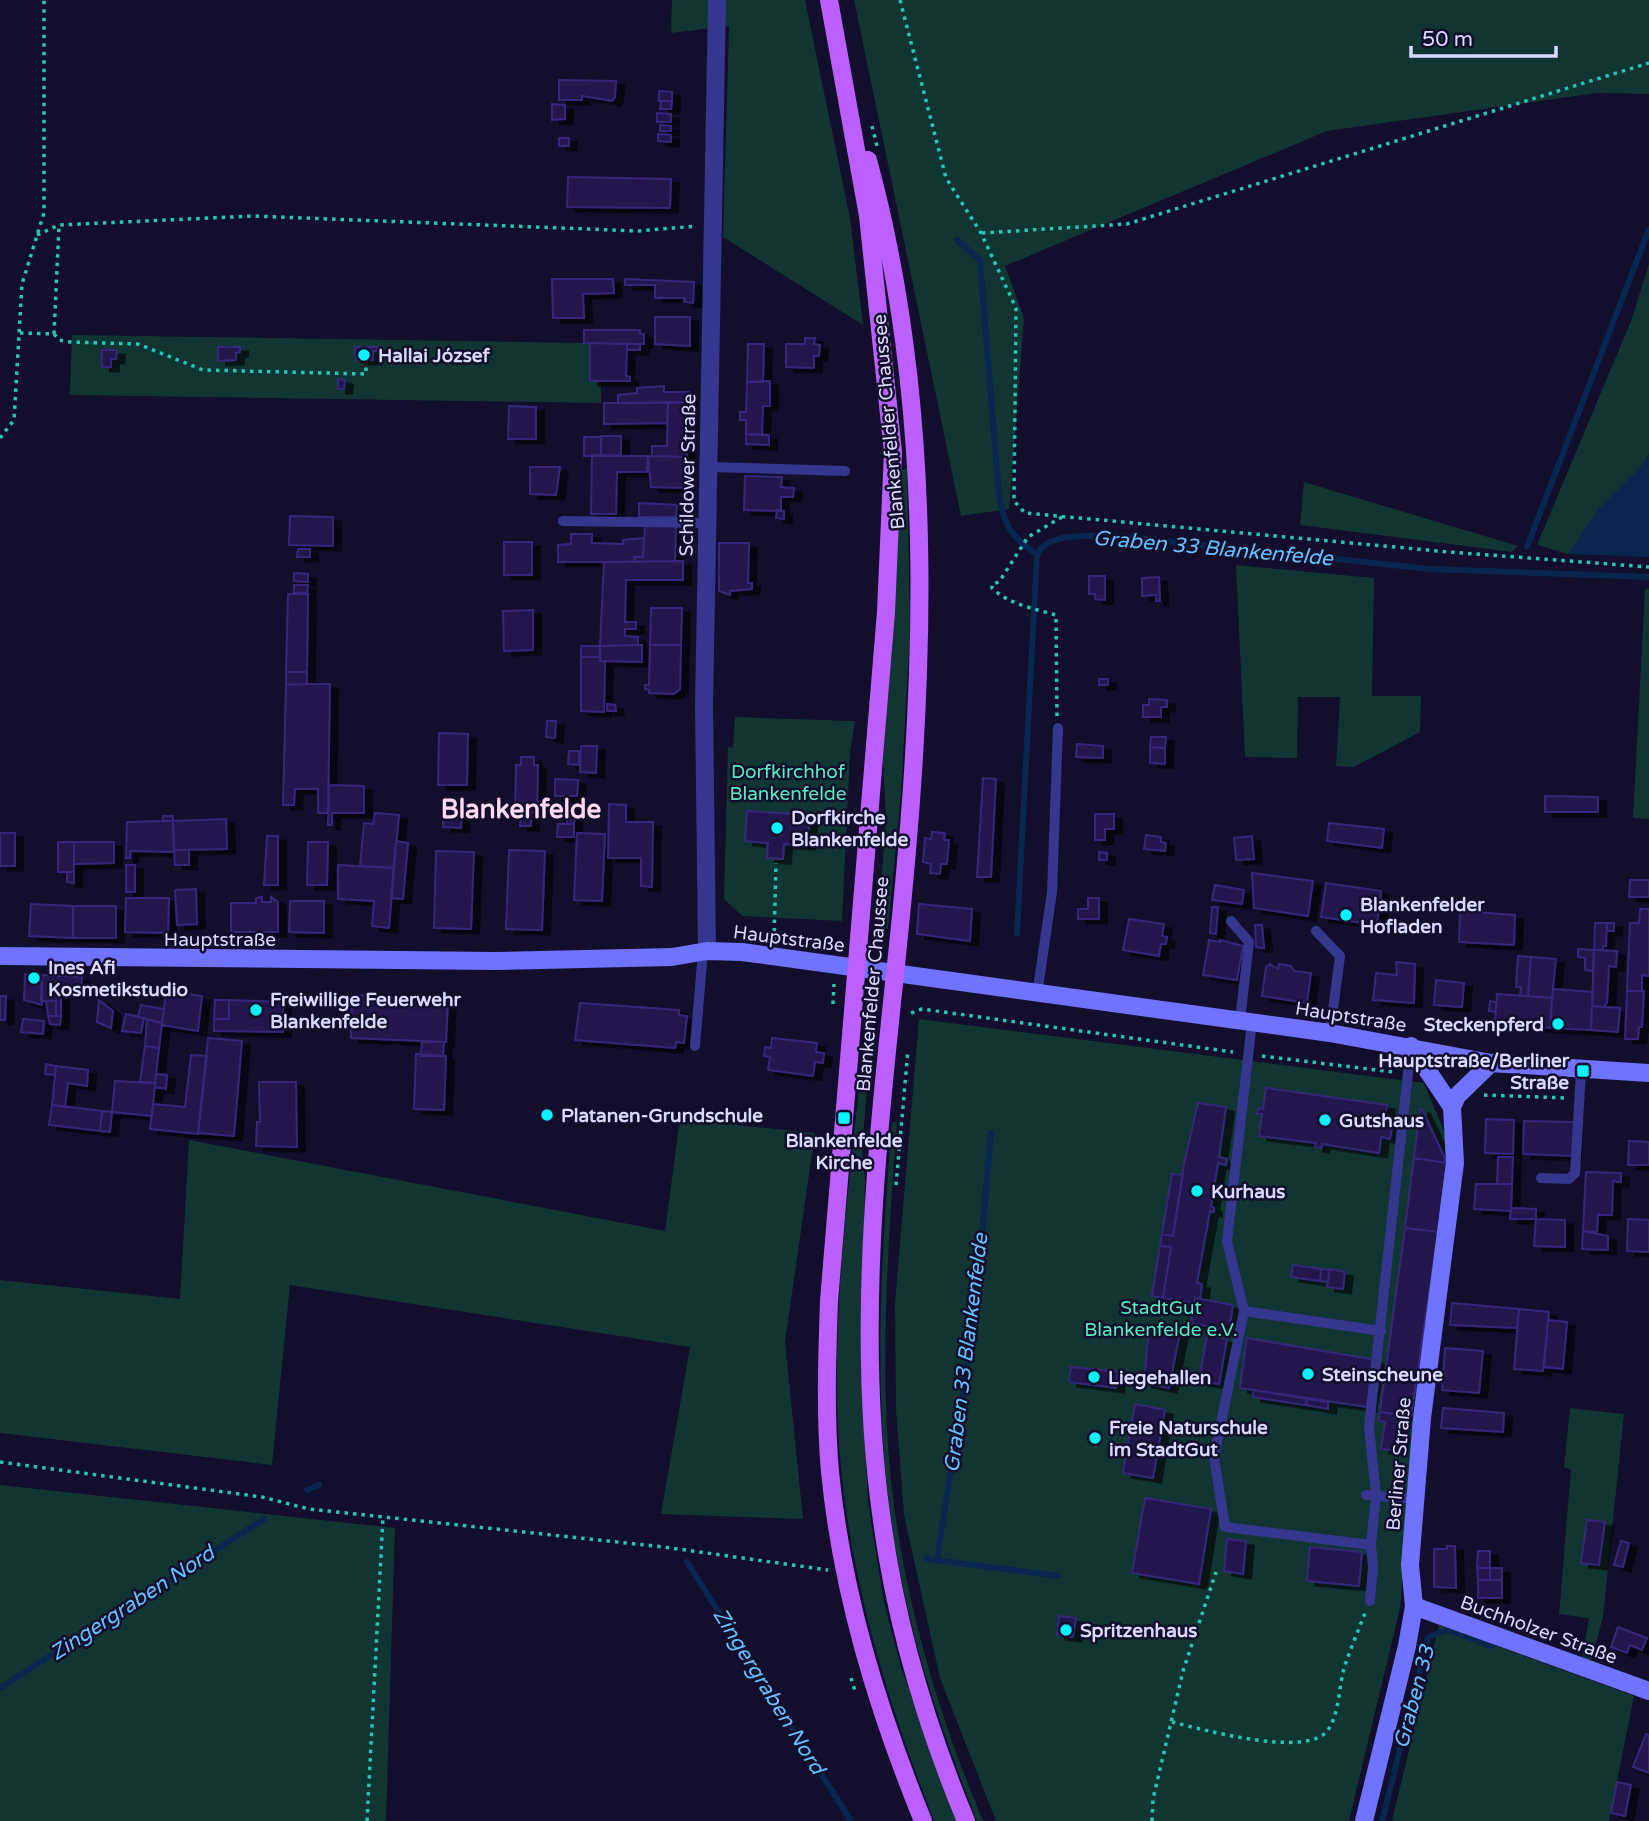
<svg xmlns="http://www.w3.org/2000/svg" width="1649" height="1821" font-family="'Varela Round',sans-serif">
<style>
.green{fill:#113532}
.water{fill:#082650}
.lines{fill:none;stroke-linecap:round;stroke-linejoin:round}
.stream{stroke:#082650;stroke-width:6}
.building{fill:#20184d;stroke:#35287b;stroke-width:2;filter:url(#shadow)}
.path{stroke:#25c6b4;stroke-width:3.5;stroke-dasharray:3.5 5;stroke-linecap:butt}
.lane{stroke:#35368e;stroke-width:10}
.street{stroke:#35368e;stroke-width:18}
.secondary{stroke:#6f73ff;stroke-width:18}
.primary{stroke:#bb5fff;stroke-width:18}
.poi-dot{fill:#04f3ff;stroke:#120e2b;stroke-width:2.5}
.labels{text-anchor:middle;stroke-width:5;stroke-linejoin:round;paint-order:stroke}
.poi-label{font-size:19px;font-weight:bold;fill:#dad8ff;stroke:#120e2b;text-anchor:start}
.street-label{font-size:19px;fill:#dad8ff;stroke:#120e2b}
.park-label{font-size:19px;fill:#58ebbf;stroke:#120e2b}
.water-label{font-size:21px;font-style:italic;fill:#66c0ff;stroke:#120e2b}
.district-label{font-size:26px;font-weight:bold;fill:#ffdaf3;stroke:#120e2b}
</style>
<defs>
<filter id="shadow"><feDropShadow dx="8" dy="4.5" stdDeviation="0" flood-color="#0009"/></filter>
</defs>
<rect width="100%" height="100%" fill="#120e2b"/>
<path class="green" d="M672 0H805L850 218 863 325 723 237 729 26 671 33Z
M854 0H1649V94L1597 93 1327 131 1005 266 1024 318 1009 509 961 516Z
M1649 264V454L1642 466 1598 510 1568 554 1537 545 1631 321Z
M72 335 590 343V380L601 381V403L70 395Z
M907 468 910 631 901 793 888 929 878 928 886 818 883 762 902 470Z
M1304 482 1518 546 1512 552 1300 525Z
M1236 565 1374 578 1372 696H1421L1420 732 1354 767 1336 766 1340 697H1298L1297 758 1245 757Z
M1645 589H1649V819L1633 818Z
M735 717 855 721 850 752 842 921 742 916 724 899 728 747 733 748Z
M866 1018 873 1019 862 1148 865 1181 861 1359 868 1502 884 1603 901 1667 957 1821H934C880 1682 839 1545 837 1394 835 1268 855 1142 866 1018Z
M919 1019 1424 1083 1449 1143 1415 1423 1400 1608 1349 1821H996L940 1678 904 1515 896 1409 895 1303Z
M680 1119 815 1133 785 1342 803 1519 661 1514 690 1347 290 1285 272 1465 0 1433V1280L180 1299 189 1140 665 1231Z
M892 1122H897C889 1230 881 1338 888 1446 897 1575 933 1702 983 1821H977C944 1737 914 1651 898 1562 871 1417 880 1268 892 1122Z
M1570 1408 1624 1414 1603 1617 1591 1661 1582 1657 1589 1618 1559 1614 1571 1469 1564 1468Z
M0 1485 395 1528 386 1821H0Z
M1439 1625 1634 1696 1609 1821H1392Z"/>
<path class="water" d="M1649 454V557L1568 554 1598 510 1642 466Z"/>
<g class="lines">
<path class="stream" d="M957 240 980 260 999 496C1005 527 1010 536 1037 554
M1527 547 1649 229
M1017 933 1037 554C1049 532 1086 537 1109 535L1430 569 1649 577
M307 1490 319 1485
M926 1558 937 1560 975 1314 991 1133
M937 1560 1058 1576
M687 1562 851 1821
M0 1688 264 1519
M1382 1821 1428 1637 1448 1630 1492 1646"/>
</g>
<path class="building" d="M559 80 616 81 615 97 612 101 582 96V100H559Z
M659 91 672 92V101H659Z
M661 101H672L671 109H660Z
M552 104 565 105V119L552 120Z
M657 113 671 114V122H657Z
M660 125 671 126V131H660Z
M658 134 671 135V142L658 141Z
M559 138H569V146H559Z
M568 177 671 179 670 208 567 207Z
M552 279H613L614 293 583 294 584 318H553Z
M625 279 694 282 693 303 684 302 685 298H655V285H625Z
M655 317H690V346L655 344Z
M584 330H640V334H644V344L584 343Z
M805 338H815L814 344 820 345 819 356H814V368L786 367V344H805Z
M590 343 627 344 626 376 630 377V381H590Z
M627 344H640V350H627Z
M748 344H764L763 382H747Z
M218 347H240V352L236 353V360L218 361Z
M355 347H377V351H373V360H356Z
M102 350H117L116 359H111V367H102Z
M338 379 345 380 344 389H338Z
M770 381V406H763L762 435 746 434V420H740V412H746L747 382Z
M664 386V392H689V402L618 403V395L637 393V388Z
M689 402 687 457 652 456V446H667L668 403Z
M604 403H668L667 423 604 424Z
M509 406 536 407V439H508Z
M746 434 769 435V445L746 444Z
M601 436H621V456H601Z
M584 437H601V456H584Z
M592 455 648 456 647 472H617L616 514H591Z
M648 456 687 457 686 488 651 487Z
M530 467H560L556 495 530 494Z
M745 476 782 477 781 487 794 488 793 497H781V511L744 510Z
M639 503 677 505 676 517H639Z
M777 510 784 511V519L776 518Z
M290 516 333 517V546L289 545Z
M645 525 676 526 675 561 635 562 634 557H643Z
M571 534H592V543L623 544V540L644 538 643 557H634L635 562H558V545L571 544Z
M504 542H532V575H504Z
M719 543H749L748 583H752V589L730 591V595L719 591Z
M298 549H310V557H297Z
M683 561V580H626L625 622H636V629H625V636L638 637V645L600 646 604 562Z
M294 573 308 574V582L294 581Z
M1089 576H1105V600L1095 599V594H1089Z
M1159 577 1160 601H1156V595L1142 596V578Z
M294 585H308L307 593H294Z
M288 594H308L307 672H286Z
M651 608H682L681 645H650Z
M533 610V650L504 651 503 611Z
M638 645H642V662L600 661V646Z
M650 645H681L680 689 674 694 649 693V690L645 689V685H649Z
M581 646H600V657H581Z
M581 657H600V661L605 662 604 712 581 711Z
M286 672H307V684L286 685Z
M1099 679H1108V685H1099Z
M307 684H330L328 813H318V789H295L294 805H283L286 685Z
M1149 699 1167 700V707H1161V717H1143V705H1149Z
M607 704 615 705 616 711H607Z
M547 721H556L555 738 546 737Z
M439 733 468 734 467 785H438Z
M1151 737H1166L1165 748 1150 747Z
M1077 744 1103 746V758L1076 757Z
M581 746H597L596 773 580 772Z
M1150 747 1165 748V764L1150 763Z
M569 751H579V765L568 764Z
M521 757H534V765H538L537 813H531V826H520L521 813 515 814 516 765H521Z
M983 778 996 779 991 877H977Z
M555 779 578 780 577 796H555Z
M329 785 364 786V813H332V825H328Z
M1545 796 1598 797V812H1545Z
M609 804 626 805V822H653L652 887 641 886V858H608Z
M444 805H462L461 828 443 827Z
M568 806H575L574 824H567Z
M747 811 810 815 807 845 784 844 783 859 767 858 768 843 745 841Z
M375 813 399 815 394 868 360 866 364 823 373 824Z
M1095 814H1114V829H1105V840H1095Z
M163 816H173V821H163Z
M226 819 227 849 174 850 173 821Z
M163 821H173L174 852 130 851V858H126L127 822Z
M1329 823 1384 829 1382 848 1327 841Z
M558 824H574V837H557Z
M932 832 945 833 944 840H949L947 864H941L940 874 930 873 931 864 923 862 925 838 931 839Z
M0 833H15V866H0Z
M577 833 605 834 602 901 574 900Z
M1146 835 1161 837V842L1166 843 1165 851 1144 849Z
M267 836H278V885H264Z
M1252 836 1254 859 1236 860 1234 838Z
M396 841 408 843 403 899 391 898Z
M58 842H74V872H58Z
M74 842H114V863L74 864Z
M308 842H328L327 885H307Z
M174 850H189V865H175Z
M509 850 545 851 542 930 506 929Z
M436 851 474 852 471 929 434 928Z
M1099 852 1107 853V860H1099Z
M126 865H135V892H126Z
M338 865 394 868 389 928 372 926 374 901 338 899Z
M67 872H74V883L67 882Z
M1252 873 1313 881 1308 916 1254 908Z
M1630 880H1649V897H1629Z
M1326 883 1381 891 1377 925 1321 917Z
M1215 885 1244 890 1242 904 1212 900Z
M196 889 197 924 177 925 175 890Z
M262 897V902H271V897L278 902V932H231V903H256V898Z
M126 898H169L168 933 125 932Z
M1088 898H1099V919H1078V909H1088Z
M290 901H324V933L289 932Z
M31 904 73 906V938L29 936Z
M919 904 972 909 970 941 917 934Z
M73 906H116V938H73Z
M1212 907H1218L1216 934 1210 933Z
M1640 909H1649V976L1642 975V991H1627L1630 923H1639Z
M1460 911 1515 915 1514 945 1459 942Z
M1129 919 1164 924 1162 936 1167 937 1166 944H1161L1159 956 1123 950Z
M1595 923H1607L1606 946H1603V950H1594Z
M1607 923H1614V931H1607Z
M1255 925H1262L1264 948 1256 947Z
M1209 940 1220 942V940L1243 946 1237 980 1203 975Z
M1578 949 1594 950 1593 971 1585 970V958L1578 957Z
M1594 950 1617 951 1616 967 1609 966 1607 1003 1604 1007 1592 1006Z
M1518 956 1531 957 1528 996H1520L1521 987H1516Z
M1531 957 1556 959 1552 998 1528 996Z
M1396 962 1415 964 1414 1003 1373 1000 1376 973 1397 975Z
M1270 964 1278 969 1279 964 1291 966 1294 971 1311 973 1307 1003 1262 996 1266 967Z
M25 974 42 975V1005L24 1000Z
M42 975 82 977 81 992 61 990V1016H56V1001H41Z
M1436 980 1464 983 1462 1007 1434 1005Z
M1553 989 1593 992 1591 1030 1550 1028Z
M166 991 202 996 198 1031 162 1025Z
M1627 991H1644L1642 1027H1639L1638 1039H1625Z
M1497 994 1552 998 1550 1028 1495 1024Z
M352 995 448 999 446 1042 351 1038Z
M0 996H6L5 1020H0Z
M99 1000 113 1011 111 1028 97 1022Z
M215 1000H229V1019H214Z
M229 1000 283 1002V1032L214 1031V1019H229Z
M46 1001H56V1016H48Z
M1490 1001 1496 1002V1012L1489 1011Z
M580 1003 679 1010V1015L687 1016 684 1043 676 1042 675 1048 575 1040Z
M141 1005 164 1009 162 1023 138 1017Z
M1592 1006 1620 1008 1618 1032 1591 1030Z
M126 1014 144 1018 141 1033 122 1031Z
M48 1016H61L60 1025 50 1024Z
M23 1019 44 1021 43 1034 21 1032Z
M147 1019 162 1023 159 1048 145 1046Z
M208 1038 242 1041 234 1136 198 1133Z
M772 1038 817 1043 816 1052 824 1053 823 1063 815 1062 813 1076 768 1070 770 1057 764 1056 765 1047 771 1048Z
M422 1041 444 1042 443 1056H421Z
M145 1046 159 1048 155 1083 140 1082Z
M416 1054 446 1056 444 1110 414 1109Z
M191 1055 207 1056 198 1134 150 1129 153 1104 185 1107Z
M46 1064 56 1066 55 1075 45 1074Z
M56 1066 88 1070 87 1086 68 1083 65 1107 52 1105Z
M156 1074 167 1075 166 1089 155 1087Z
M115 1081 155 1083 152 1116 112 1112Z
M259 1082H296L297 1147 256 1146 257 1122H260Z
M1266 1088 1387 1105 1384 1120 1393 1121 1390 1139 1381 1137 1379 1153 1322 1144 1321 1148 1315 1147 1316 1143 1259 1136 1262 1114H1257L1258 1108 1263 1109Z
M1198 1103 1226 1107 1219 1157 1227 1159 1226 1165 1218 1163 1211 1206 1214 1208V1212L1210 1211 1197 1283 1202 1284 1200 1299 1195 1298 1194 1303 1163 1298 1171 1247 1160 1246 1162 1234 1173 1236 1184 1164Z
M52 1105 102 1111 100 1131 49 1125Z
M1420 1109H1422L1447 1163 1414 1158Z
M102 1111 112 1112 110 1132 100 1131Z
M1486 1119 1514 1120 1513 1154 1485 1153Z
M1524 1121 1574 1122 1573 1156 1523 1154Z
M1629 1141 1649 1142V1165H1628Z
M1498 1157H1513L1512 1184H1497Z
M1414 1158 1447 1163 1438 1232 1405 1228Z
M1586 1172 1621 1173V1182L1613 1181 1612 1215H1598L1597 1232 1583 1231Z
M1172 1174 1183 1175 1173 1236 1162 1234Z
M1476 1184H1512L1511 1211 1474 1209Z
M1511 1208 1536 1209V1219H1510Z
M1536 1219 1565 1220V1247L1534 1246Z
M1628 1219 1649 1220V1252L1627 1251Z
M1405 1228 1438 1232 1411 1416 1380 1412Z
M1583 1231 1608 1236V1250L1582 1249Z
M1160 1246 1171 1247 1163 1298 1152 1296Z
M1293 1265 1321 1269 1320 1281 1291 1277Z
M1321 1269 1330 1270 1328 1282 1320 1281Z
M1330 1269 1345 1272 1343 1289 1327 1287Z
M1195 1298 1233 1305 1229 1330 1191 1323Z
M1452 1303 1519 1309 1517 1328 1450 1325Z
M1519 1309 1549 1312 1543 1371 1514 1369Z
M1548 1320 1567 1322 1563 1369 1544 1367Z
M1149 1328 1180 1332 1169 1388 1144 1383Z
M1207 1335 1227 1339 1219 1384 1199 1381Z
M1247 1338 1376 1360 1368 1407 1240 1388Z
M1445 1348 1483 1351 1479 1393 1442 1390Z
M1071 1367 1118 1372 1116 1388 1069 1382Z
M1254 1390 1307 1399 1306 1405 1253 1397Z
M1307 1399 1328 1402V1409L1306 1405Z
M1135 1404 1165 1410 1153 1478 1123 1473Z
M1443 1408 1504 1413 1503 1432 1441 1428Z
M1380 1412 1402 1415 1399 1433H1402L1397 1451 1381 1449 1385 1422 1379 1421Z
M1145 1498 1211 1509 1199 1584 1132 1573Z
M1587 1520 1605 1522 1599 1565 1581 1563Z
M1227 1539 1246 1541 1243 1574 1224 1571Z
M1621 1541 1629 1543 1623 1567 1614 1565Z
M1447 1546H1455L1456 1588 1434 1587V1549H1447Z
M1310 1547 1362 1552 1359 1586 1307 1581Z
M1478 1551H1490V1568H1477Z
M1477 1568H1490V1580H1478Z
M1490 1568H1502V1580H1490Z
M1478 1580H1502V1598H1478Z
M1059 1616 1076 1618 1073 1637 1057 1635Z
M1618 1627 1647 1638 1642 1650 1630 1645 1627 1653 1611 1647Z
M1646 1734 1649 1735V1773L1633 1767Z
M1617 1782 1631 1785 1625 1816 1611 1813Z"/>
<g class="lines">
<path class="path" d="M900 0 946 178 981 233 1016 308 1014 501 1025 513 1449 552 1649 567
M872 126 877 146
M982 233 1127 224 1649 63
M37 235 59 225 253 216 638 231 697 226
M20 333 54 334 59 226
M54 334 59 340 70 342 138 344 203 370 366 374V364
M0 438 14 420 22 284 44 213V0
M1057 716 1056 615C1035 609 1008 604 992 588V584L999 582 1028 537 1062 517
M774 940 776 863
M833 1004 834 984
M911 1013 922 1009 1233 1052
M1262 1056 1393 1072
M1484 1095 1567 1098
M896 1185 908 1050
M0 1462 262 1497 309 1509 664 1547 828 1570
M851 1678 856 1694
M1172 1722C1201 1729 1307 1759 1328 1730 1339 1714 1339 1687 1344 1668 1350 1650 1358 1631 1365 1613
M367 1821 383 1517
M1152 1821 1153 1799 1183 1671 1216 1572"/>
<path class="lane" d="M709 467 845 471
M563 521 708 523
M1231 921 1249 942 1240 1020
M1316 931 1340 956 1330 1033
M1037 995 1052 892 1058 728
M1252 1022 1227 1241 1244 1311 1214 1457 1225 1527 1371 1545 1376 1495 1369 1427 1411 1046
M695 1046 703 951
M1541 1178 1569 1179 1575 1173 1581 1071
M1244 1311 1381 1331
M1366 1495 1416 1499
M1370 1601 1373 1567 1371 1545"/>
<path class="street" d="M707 951 704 705 717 0"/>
<path class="secondary" d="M0 956 495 961 672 957 707 951 742 952 1330 1033 1491 1063 1649 1073
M1452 1107 1457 1096 1491 1063
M1414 1606 1649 1691
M1364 1821 1407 1646 1414 1606 1410 1565 1422 1418 1455 1163 1452 1107 1411 1046"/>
<path class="primary" d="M829 0 868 216 893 452 886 612 829 1301C827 1358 825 1415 830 1472 842 1593 877 1708 923 1821
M868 160C940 424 924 704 895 974 876 1154 856 1340 882 1521 896 1624 926 1725 966 1821"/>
</g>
<g class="poi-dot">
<circle cx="364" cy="355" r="7"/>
<circle cx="777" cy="828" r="7"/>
<circle cx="1346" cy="915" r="7"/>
<circle cx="34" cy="978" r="7"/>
<circle cx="256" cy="1010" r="7"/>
<circle cx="1558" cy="1024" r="7"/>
<rect x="1576" y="1064" width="14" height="14" rx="3.5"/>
<circle cx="547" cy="1115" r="7"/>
<rect x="837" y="1111" width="14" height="14" rx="3.5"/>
<circle cx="1325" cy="1120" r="7"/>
<circle cx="1197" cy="1191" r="7"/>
<circle cx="1308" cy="1374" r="7"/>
<circle cx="1094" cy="1377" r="7"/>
<circle cx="1095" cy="1438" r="7"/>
<circle cx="1066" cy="1630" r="7"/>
</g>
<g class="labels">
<g class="poi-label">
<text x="378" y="362">Hallai József</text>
<text x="791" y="824">Dorfkirche<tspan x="791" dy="22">Blankenfelde</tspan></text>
<text x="1360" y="911">Blankenfelder<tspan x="1360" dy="22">Hofladen</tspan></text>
<text x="48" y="974">Ines Afi<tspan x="48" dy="22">Kosmetikstudio</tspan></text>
<text x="270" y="1006">Freiwillige Feuerwehr<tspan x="270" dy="22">Blankenfelde</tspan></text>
<text x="1544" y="1031" text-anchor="end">Steckenpferd</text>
<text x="1569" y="1067" text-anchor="end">Hauptstraße/Berliner<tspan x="1569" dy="22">Straße</tspan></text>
<text x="561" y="1122">Platanen-Grundschule</text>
<text x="1339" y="1127">Gutshaus</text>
<text x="844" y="1147" text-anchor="middle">Blankenfelde<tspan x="844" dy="22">Kirche</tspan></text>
<text x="1211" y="1198">Kurhaus</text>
<text x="1322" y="1381">Steinscheune</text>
<text x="1108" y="1384">Liegehallen</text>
<text x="1109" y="1434">Freie Naturschule<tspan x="1109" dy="22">im StadtGut</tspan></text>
<text x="1080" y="1637">Spritzenhaus</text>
</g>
<g class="street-label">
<text transform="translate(888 422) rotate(-95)" y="7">Blankenfelder Chaussee</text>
<text transform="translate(687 475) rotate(-89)" y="7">Schildower Straße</text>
<text transform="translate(789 938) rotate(7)" y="7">Hauptstraße</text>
<text x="220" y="946">Hauptstraße</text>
<text transform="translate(872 984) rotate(-85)" y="7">Blankenfelder Chaussee</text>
<text transform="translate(1351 1016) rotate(9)" y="7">Hauptstraße</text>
<text transform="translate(1398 1464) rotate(-85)" y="7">Berliner Straße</text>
<text transform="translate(1539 1629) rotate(20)" y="7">Buchholzer Straße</text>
</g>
<g class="park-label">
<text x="788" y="778">Dorfkirchhof<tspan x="788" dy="22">Blankenfelde</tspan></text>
<text x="1161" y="1314">StadtGut<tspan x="1161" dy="22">Blankenfelde e.V.</tspan></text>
</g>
<g class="water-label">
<text transform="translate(1213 548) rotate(5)" y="7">Graben 33 Blankenfelde</text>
<text transform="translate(966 1353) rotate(-83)" y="7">Graben 33 Blankenfelde</text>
<text transform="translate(132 1603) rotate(-33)" y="7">Zingergraben Nord</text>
<text transform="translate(769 1691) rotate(58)" y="7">Zingergraben Nord</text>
<text transform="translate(1414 1697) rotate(-75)" y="7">Graben 33</text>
</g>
<g class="district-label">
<text x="521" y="818">Blankenfelde</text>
</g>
</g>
<path d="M1411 46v10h145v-10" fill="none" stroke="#dad8ff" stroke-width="3.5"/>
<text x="1422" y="46" font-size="21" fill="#dad8ff" stroke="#120e2b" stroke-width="5" paint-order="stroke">50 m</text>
</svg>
